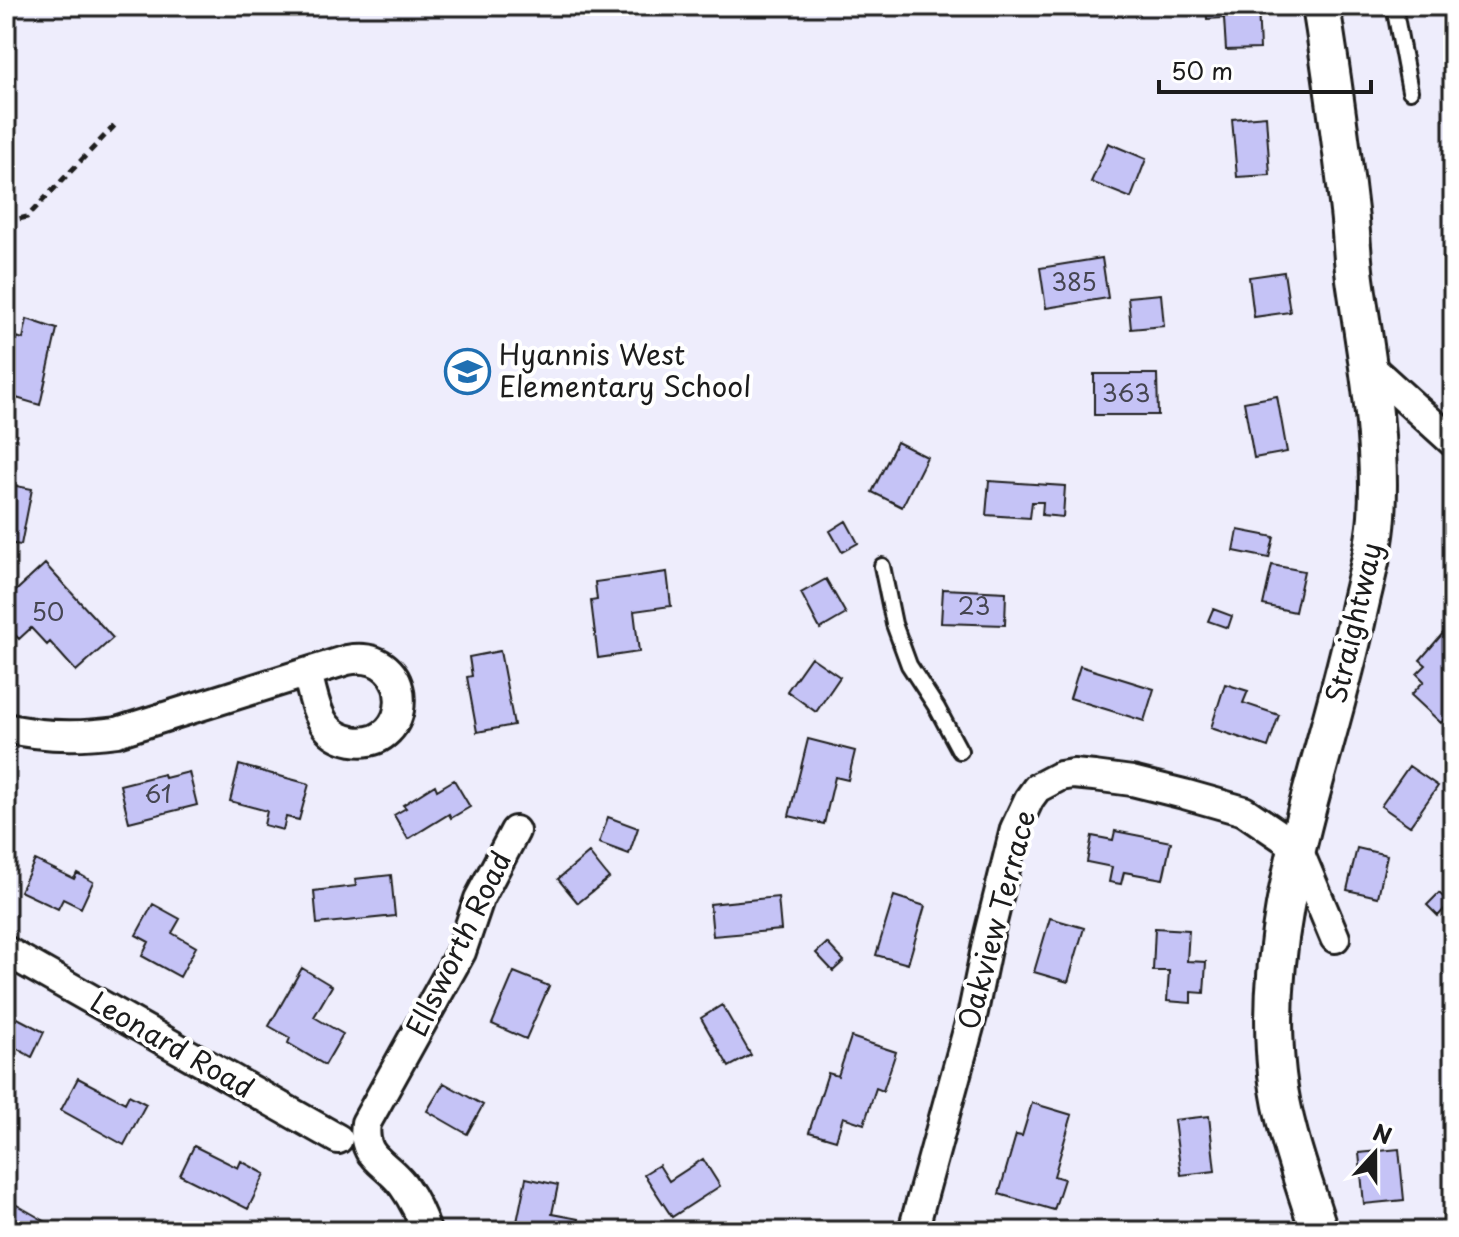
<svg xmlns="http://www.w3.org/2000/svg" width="1459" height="1237" font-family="'Playpen Sans',sans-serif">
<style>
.building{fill:#c5c3f6;stroke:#1c1c1c;stroke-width:2}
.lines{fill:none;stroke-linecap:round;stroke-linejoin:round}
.service-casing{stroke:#1c1c1c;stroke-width:20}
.minor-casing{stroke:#1c1c1c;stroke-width:34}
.tertiary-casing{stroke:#1c1c1c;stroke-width:42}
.path{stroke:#1c1c1c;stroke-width:5;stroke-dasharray:8 6;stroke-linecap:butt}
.service{stroke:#fff;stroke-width:14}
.minor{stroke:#fff;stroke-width:28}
.tertiary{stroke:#fff;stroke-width:36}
.labels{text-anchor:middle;stroke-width:8;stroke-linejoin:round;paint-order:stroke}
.number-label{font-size:24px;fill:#464652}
.poi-label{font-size:28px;fill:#1c1c1c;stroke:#fff;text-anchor:start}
.street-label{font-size:28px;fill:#1c1c1c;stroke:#fff}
</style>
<rect width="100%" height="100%" fill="#eeedfc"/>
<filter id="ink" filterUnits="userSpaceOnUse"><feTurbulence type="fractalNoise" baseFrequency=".0125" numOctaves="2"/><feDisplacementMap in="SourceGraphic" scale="16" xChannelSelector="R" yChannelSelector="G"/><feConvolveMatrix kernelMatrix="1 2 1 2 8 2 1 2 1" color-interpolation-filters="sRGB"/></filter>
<g filter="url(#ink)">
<path class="building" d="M1206 6H1258L1260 49 1226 50 1224 18 1207 19Z
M1266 116 1270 175 1237 177 1232 119Z
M1108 143 1146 159 1131 198 1091 182Z
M1102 258 1108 298 1046 308 1040 268Z
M1284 272 1290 312 1254 317 1249 277Z
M1161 294 1164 326 1131 329 1128 297Z
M27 319 57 329 40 405 6 395V360L10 361 17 337 23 339Z
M1094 374H1157L1158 415H1094Z
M1277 396 1287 452 1254 458 1244 402Z
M897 442 927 457 902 507 872 492Z
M989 481 1065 486 1063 517 1042 515 1043 502H1032L1030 518 986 515Z
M6 484 32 489 21 545 6 543Z
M846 521 858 543 842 552 830 531Z
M1238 530 1274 537 1269 558 1234 551Z
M45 564 113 638 76 671 50 642 47 645 31 628 19 639 6 625V600Z
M1272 565 1304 571 1295 612 1263 605Z
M667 572 671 606 634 611 639 652 598 658 591 601 597 600 595 582Z
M826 579 846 614 820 629 801 593Z
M943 589 1006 592 1005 625 941 623Z
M1213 609 1232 616 1228 628 1208 621Z
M1444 632 1453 640V695L1451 698 1453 700V710L1441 723 1411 695 1424 681 1417 674 1426 665 1420 660Z
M500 651 514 725 477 732 467 677 472 676 469 657Z
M811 657 840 677 816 712 787 691Z
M1080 666 1154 689 1144 721 1070 698Z
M1225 684 1248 691 1243 703 1279 715 1268 747 1211 728Z
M808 739 855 751 848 780 835 777 824 824 789 816Z
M239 765 309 784 299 820 286 817 283 830 264 825 267 811 230 801Z
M1409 766 1438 786 1410 826 1381 806Z
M189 772 197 805 129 822 120 785 164 774 165 778Z
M454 780 470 807 451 818 449 814 408 839 394 815 406 808 403 805 435 785 437 790Z
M608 817 638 828 629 854 599 843Z
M1115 831 1171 842 1163 879 1124 872 1121 884 1109 882 1112 867 1087 862 1092 836 1113 840Z
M1357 848 1387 855 1378 897 1347 890Z
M589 853 609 878 578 903 558 879Z
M35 860 74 879 77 873 93 882 81 908 63 899 58 909 20 891Z
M391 875 395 916 317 924 314 891 356 886 355 879Z
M1439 893 1450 903 1438 916 1427 905Z
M894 896 925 906 908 964 876 955Z
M778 897 781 930 713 936 710 904Z
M153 904 180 919 172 933 196 947 180 977 142 956 149 942 136 935Z
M1050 918 1084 928 1068 982 1034 972Z
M1155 928 1189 930 1187 961 1206 962 1204 993 1191 992V1003L1167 1001 1169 971H1153Z
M827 943 844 961 833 971 816 953Z
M302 968 332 986 314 1017 343 1034 325 1065 288 1043 290 1038 269 1026Z
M514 972 549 986 526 1039 492 1024Z
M722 1005 751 1055 729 1067 701 1018Z
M6 1012 44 1032 32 1057 14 1047 6 1063Z
M851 1037 896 1052 883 1091 876 1088 864 1124 843 1117 836 1140 809 1132 828 1073 838 1076Z
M78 1078 125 1103 129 1095 146 1104 124 1145 61 1110Z
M444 1083 483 1105 467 1134 427 1111Z
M1032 1103 1072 1115 1054 1176 1064 1179 1054 1210 999 1194 1016 1135 1022 1136Z
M1209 1116 1215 1171 1181 1175 1174 1120Z
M194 1146 238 1168 241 1161 265 1174 248 1209 180 1175Z
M1399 1149 1404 1200 1364 1204 1359 1153Z
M703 1159 720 1186 672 1217 644 1174 659 1165 669 1181Z
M526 1178 558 1185 552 1214 579 1219 577 1231H538L516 1227Z
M15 1204 62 1231H6V1220Z"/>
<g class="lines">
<defs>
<path id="service" d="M1394 6 1410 91
M882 566 894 624 909 665 937 708 960 751"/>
<path id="minor" d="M1367 364 1453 442
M6 728C43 737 79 737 117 732L347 660C417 647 416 751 352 741 342 739 332 734 326 726 315 712 312 690 307 673
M6 951 338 1139
M426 1231C421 1215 413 1199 403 1185 385 1161 361 1159 366 1123L461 952 479 899 515 831
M913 1231 973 1012 989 934 1015 829 1029 799 1037 788 1060 776 1073 774 1094 776 1132 781 1184 794 1244 811 1297 847 1335 938"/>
<path id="tertiary" d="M1319 1231C1303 1179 1283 1128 1277 1074 1259 917 1326 765 1358 614 1365 581 1375 549 1377 516 1382 438 1367 362 1356 286 1352 261 1352 236 1349 211 1341 142 1332 74 1321 6"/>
</defs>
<use href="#service" class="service-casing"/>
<use href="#minor" class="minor-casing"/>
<use href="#tertiary" class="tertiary-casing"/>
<path class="path" d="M6 222 27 217 118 122"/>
<use href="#service" class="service"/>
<use href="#minor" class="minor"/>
<use href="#tertiary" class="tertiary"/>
</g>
</g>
<defs>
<symbol id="school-ring" viewBox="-11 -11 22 22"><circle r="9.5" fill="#fff" stroke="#1f6fb2" stroke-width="1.5"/><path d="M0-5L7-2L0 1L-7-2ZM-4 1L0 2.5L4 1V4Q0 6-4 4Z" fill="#1f6fb2"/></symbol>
</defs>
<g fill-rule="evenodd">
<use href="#school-ring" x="442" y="346" width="51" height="51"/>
</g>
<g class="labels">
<g class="number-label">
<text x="1074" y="291">385</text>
<text x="1126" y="402">363</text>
<text x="974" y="615">23</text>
<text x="48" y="621">50</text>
<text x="158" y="803">61</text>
</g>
<g class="poi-label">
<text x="499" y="365">Hyannis West<tspan x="499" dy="32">Elementary School</tspan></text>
</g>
<g class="street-label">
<text transform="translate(1354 623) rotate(-77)" y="10">Straightway</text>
<text transform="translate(997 920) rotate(-75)" y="10">Oakview Terrace</text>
<text transform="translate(459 944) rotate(-64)" y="10">Ellsworth Road</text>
<text transform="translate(172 1045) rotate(30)" y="10">Leonard Road</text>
</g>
</g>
<rect width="1459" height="1237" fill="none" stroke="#fff" stroke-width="32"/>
<rect x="16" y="16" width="1427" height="1205" fill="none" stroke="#1c1c1c" stroke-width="3" filter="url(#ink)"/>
<g transform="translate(1375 1153) rotate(21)" stroke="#ffffff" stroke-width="6" paint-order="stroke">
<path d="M0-6L14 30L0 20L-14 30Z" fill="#1c1c1c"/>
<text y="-12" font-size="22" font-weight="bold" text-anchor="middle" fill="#1c1c1c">N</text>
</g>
<path d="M1159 80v12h212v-12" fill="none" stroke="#1c1c1c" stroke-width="4"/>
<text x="1171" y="80" font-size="24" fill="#1c1c1c" stroke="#ffffff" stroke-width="6" paint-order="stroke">50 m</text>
</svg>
